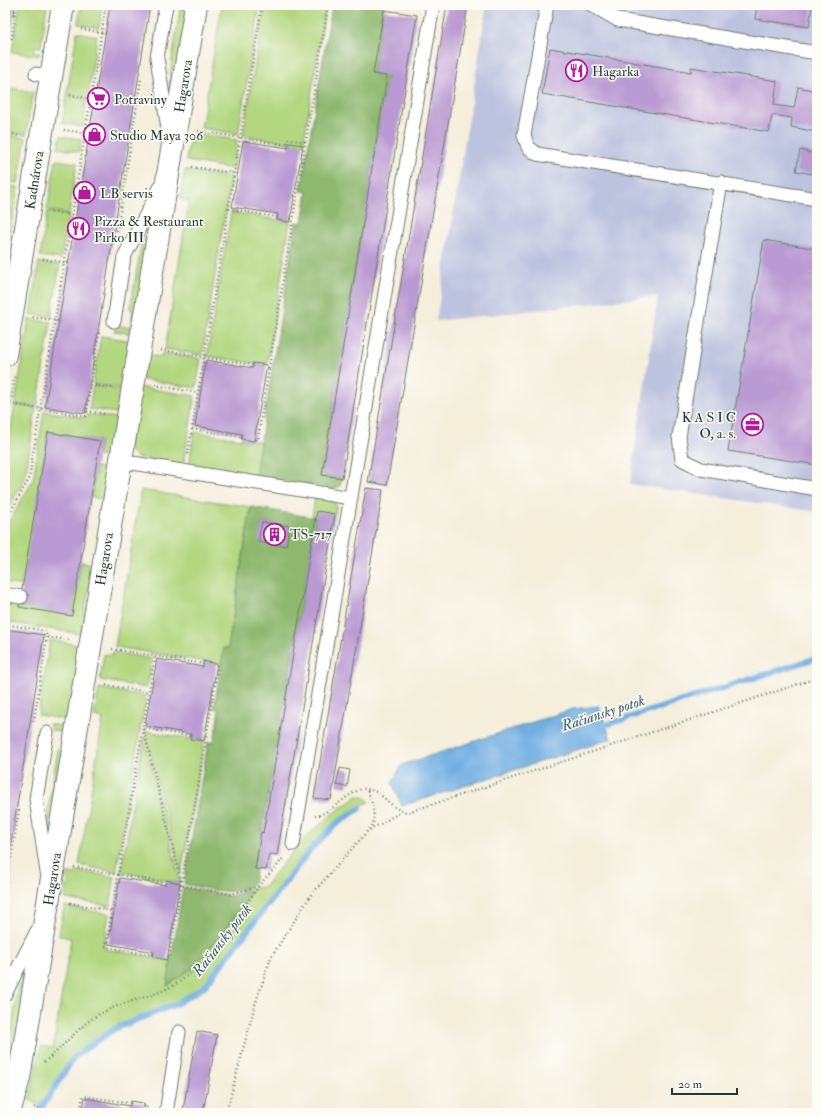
<svg xmlns="http://www.w3.org/2000/svg" width="822" height="1118" font-family="'IM FELL Double Pica',serif">
<style>
.industrial{fill:#bcc3de}
.green{fill:#b3d780;stroke:#698a5a}
.forest{fill:#8eb86e;stroke:#567a51;fill-rule:evenodd}
.water{fill:#6fade1;stroke:#47758a}
.lines{fill:none;stroke-linecap:round;stroke-linejoin:round}
.stream{stroke:#6fade1;stroke-width:6}
.building{fill:#b99ad2}
.service-casing{stroke:#6a7b6e;stroke-width:15}
.minor-casing{stroke:#6a7b6e;stroke-width:24}
.path{stroke:#6a7b6e;stroke-width:2.5;stroke-dasharray:1 3;stroke-linecap:butt}
.service{stroke:#fff;stroke-width:13}
.minor{stroke:#fff;stroke-width:22}
.labels{text-anchor:middle;stroke-width:3;stroke-linejoin:round;paint-order:stroke}
.poi-label{font-size:14px;fill:#1f3d34;stroke:#fdfcf7;text-anchor:start}
.street-label{font-size:14px;fill:#1f3d34;stroke:#fdfcf7}
.water-label{font-size:15px;font-style:italic;fill:#375f68;stroke:#fdfcf7}
</style>
<rect width="100%" height="100%" fill="#fdfcf7"/>
<filter id="ink" filterUnits="userSpaceOnUse"><feTurbulence type="fractalNoise" baseFrequency=".025" numOctaves="2"/><feDisplacementMap in="SourceGraphic" scale="8" xChannelSelector="R" yChannelSelector="G"/><feConvolveMatrix kernelMatrix="1 2 1 2 8 2 1 2 1" color-interpolation-filters="sRGB"/></filter>
<filter id="wash" filterUnits="userSpaceOnUse"><feTurbulence type="fractalNoise" baseFrequency=".012" numOctaves="4" result="noise"/><feDisplacementMap in="SourceGraphic" scale="16" xChannelSelector="R" yChannelSelector="G"/><feGaussianBlur stdDeviation="0.9" result="paint"/><feColorMatrix in="noise" values="0 0 0 0 0 0 0 0 0 0 0 0 0 0 0 0 0 1.4 0 .05"/><feComposite in="paint" operator="in"/></filter>
<g filter="url(#wash)">
<rect width="100%" height="100%" fill="#f4eedb"/>
<path class="industrial" d="M487 5H817V512L630 484 658 296 436 321Z"/>
<path class="green" d="M20 5H47L41 47 35 46 34 52 40 53 39 56 12 52Z
M81 5H102L99 28 78 24Z
M184 5H190L170 98V73L180 9H183Z
M222 5H260L238 134 201 128Z
M265 5H326L303 145 243 135Z
M5 14 14 15 9 42H5Z
M77 32 97 36 88 97 67 94Z
M5 87 33 92 26 135 5 132Z
M67 96 87 99 83 127 62 123Z
M198 134 237 140 233 169 186 161 190 136H197Z
M5 135 26 138 18 183 5 181Z
M60 136 81 139 79 152 58 148Z
M56 160 77 163 69 214 47 210Z
M185 170 231 177 202 355 165 349 189 201 180 199Z
M5 185 18 187 10 231 5 230Z
M47 212 69 215 61 259 40 256Z
M231 212 290 222 267 365 207 356Z
M151 223 135 334 114 331 118 326 131 327 133 310 130 309 141 247Z
M5 233 10 234 5 265Z
M39 262 60 265 51 317 31 314Z
M29 319 51 322 37 407 15 404Z
M101 336 133 341 126 389 93 384Z
M162 353 201 359 196 388 140 379 147 355 161 357Z
M93 386 125 391 122 414 89 409Z
M139 387 195 396 183 465 136 457 128 449Z
M15 405 36 408 25 479 5 514V461Z
M44 411 87 418 88 414 117 418 111 458 98 456 100 441 48 432 23 586 5 583V529L33 480Z
M194 432 260 442 255 476 189 466Z
M96 467 109 469 104 499 91 497Z
M141 490 251 507 228 648H224L221 664 115 647Z
M315 498 334 502 336 506 335 514 312 517Z
M81 562 93 564 81 634 5 622V605L72 615Z
M50 640 84 646 72 721 38 715Z
M113 652 152 659 147 688 100 680 104 654 112 655Z
M99 688 146 696 116 872 79 865 103 719 94 717Z
M49 724 71 727 50 836 48 810 58 749H62L65 733 51 730Z
M145 731 204 741 181 874Z
M144 737 180 881V883L121 872Z
M358 796 366 798 369 802 359 806 335 824 309 848 203 985 174 1003 113 1028 73 1055 41 1105 29 1100 41 1046 53 1048 71 938 59 936 64 906 109 914 103 949 171 960 167 986 194 967 205 954 239 911 252 889 265 886 304 838 336 811Z
M77 871 115 877 110 906 65 899 69 873 76 874Z
M29 962 14 1074 5 1073V1066L9 1067 12 1050H9L18 987Z"/>
<path class="forest" d="M332 5H384L373 74 387 76 322 475 342 478 340 486 334 489 255 476 296 222 302 223 307 192 301 191Z
M251 507 316 518 253 884C241 899 201 887 184 884L208 742H214L219 710 214 708 224 648H228ZM262 522 288 526 286 546 259 542Z
M183 887 231 896 252 889V891L239 911 194 967 167 986Z"/>
<path class="water" d="M599 706 611 739 402 806 392 783 402 765 573 709Z"/>
<g class="lines">
<path class="stream" d="M599 727 817 658
M38 1113 75 1056 114 1029 176 1004 204 987 310 850 335 825 360 808"/>
</g>
<g id="blocks">
<path class="building" d="M5 5H15L14 15 5 14Z
M110 5H150L85 413 45 407Z
M447 5H468L387 485 368 482Z
M757 5H812L809 27 755 19Z
M384 10 417 15 342 478 322 475 387 76 373 74Z
M550 48 691 72V67L777 81 774 105 794 108 798 87 817 91V132L791 127 792 118 772 115 769 132 542 94Z
M243 141 288 148 289 143 303 145 290 222 277 220 278 214 232 207Z
M800 150 817 154 813 174 796 171Z
M764 240 817 249V465L728 451Z
M206 360 253 368V363L267 365 254 441 241 439 242 434 195 426Z
M48 432 100 441 72 616 19 607Z
M366 488 383 490 331 800 314 798Z
M317 511 335 514 277 855 269 854 266 870 255 869 261 832 263 833 265 822Z
M262 522 289 526 286 546 258 542Z
M5 629 44 635 6 875H5Z
M157 659 203 667V661L217 664 204 741 190 739 191 734 145 726Z
M340 768 350 770 347 787 336 785Z
M120 878 165 885 166 880 180 883 167 960 153 957 154 952 108 944Z
M197 1031 217 1035 203 1113 183 1110Z
M85 1098 130 1106 131 1101 144 1103V1105L143 1113H82Z"/>
</g>
</g>
<g filter="url(#ink)">
<use href="#blocks" fill-opacity="0" stroke="#6a7b6e" stroke-width="1"/>
<g class="lines">
<defs>
<path id="service" d="M166 5 157 58 169 135
M547 5 524 135 528 147 537 154 817 199
M592 5 618 20 817 53
M36 74 51 77
M721 182 679 437 682 459 701 469 817 489
M114 321 124 257 160 188
M120 461 351 498
M5 594 21 597
M47 733 36 799 47 872
M293 844 433 5
M5 994 37 931
M166 1113 179 1032"/>
<path id="minor" d="M5 355 63 5
M9 1113 19 1078 196 5"/>
</defs>
<use href="#service" class="service-casing"/>
<use href="#minor" class="minor-casing"/>
<path class="path" d="M81 29 106 33
M11 43 17 5
M70 95 91 99
M64 130 85 133
M198 131 287 145 288 139 306 142
M5 133 20 136
M192 167 234 173
M5 183 12 184
M229 209 277 217
M51 212 72 215
M291 219H293L328 5
M117 231 141 78
M43 259 68 263
M33 317 59 321
M161 350 253 365
M269 368 293 219
M91 385 112 388
M155 385 198 393
M10 404 86 416 99 332
M87 411 106 414
M192 429 241 437
M5 437 15 374
M255 439H258L269 368H267
M188 454 262 5
M5 521 29 479 106 5
M5 624 45 631 47 637 70 640
M112 649 203 664
M106 685 149 692
M34 721 47 637
M204 738 206 739 218 667 216 666
M315 816C332 814 352 787 366 789 383 790 391 812 409 812L817 678
M370 830 401 812
M74 867 166 883
M181 881 143 728 191 736
M179 885 231 894 259 886
M5 894 19 810
M70 903 112 911
M153 955 106 947 155 656
M167 957 169 958 206 739
M44 1062C64 1047 78 1026 100 1014 126 999 158 998 183 979 215 956 235 919 258 887 266 877 276 868 284 857
M144 1106H147L145 1113
M34 1107 46 1113
M80 1113 83 1096 131 1103
M226 1113 255 1005 271 957 311 895 373 825C375 811 372 802 367 789"/>
<use href="#service" class="service"/>
<use href="#minor" class="minor"/>
</g>
</g>
<defs>
<symbol id="restaurant-ring" viewBox="-11 -11 22 22"><circle r="9.5" fill="#fdfcf7" stroke="#b5179e" stroke-width="1.5"/><path d="M-5-6h1v4h1v-4h1v4h1v-4h1v5L-1.5 .5V6h-2V.5L-5-1ZM5-6V6H3V1.5H1.5Q1.5-4 5-6Z" fill="#b5179e"/></symbol>
<symbol id="supermarket-ring" viewBox="-11 -11 22 22"><circle r="9.5" fill="#fdfcf7" stroke="#b5179e" stroke-width="1.5"/><path d="M-6-5.5h2.5l.6 2H6L4.5 2H-2.5L-4.4-4H-6ZM-1.5 3.2a1.3 1.3 0 1 0 .1 0ZM3 3.2a1.3 1.3 0 1 0 .1 0Z" fill="#b5179e"/></symbol>
<symbol id="shop-ring" viewBox="-11 -11 22 22"><circle r="9.5" fill="#fdfcf7" stroke="#b5179e" stroke-width="1.5"/><path d="M-5-2.5h2.3a2.7 3.5 0 0 1 5.4 0H5L5.5 6h-11ZM-1.5-2.5h3a1.5 2.3 0 0 0-3 0Z" fill="#b5179e"/></symbol>
<symbol id="office-ring" viewBox="-11 -11 22 22"><circle r="9.5" fill="#fdfcf7" stroke="#b5179e" stroke-width="1.5"/><path d="M-6-3h4V-5.5h4V-3h4V5H-6ZM-1-4.5V-3h2v-1.5ZM-6 0V1H6V0Z" fill="#b5179e"/></symbol>
<symbol id="building-ring" viewBox="-11 -11 22 22"><circle r="9.5" fill="#fdfcf7" stroke="#b5179e" stroke-width="1.5"/><path d="M-4-6H4V6H1V3H-1V6H-4ZM-2.5-4.3h1.7v1.8h-1.7ZM.8-4.3h1.7v1.8H.8ZM-2.5-1h1.7V.8h-1.7ZM.8-1h1.7V.8H.8Z" fill="#b5179e"/></symbol>
</defs>
<g fill-rule="evenodd">
<use href="#restaurant-ring" x="564" y="58" width="25" height="25"/>
<use href="#supermarket-ring" x="86" y="86" width="25" height="25"/>
<use href="#shop-ring" x="82" y="122" width="25" height="25"/>
<use href="#shop-ring" x="72" y="180" width="25" height="25"/>
<use href="#restaurant-ring" x="66" y="216" width="25" height="25"/>
<use href="#office-ring" x="740" y="412" width="25" height="25"/>
<use href="#building-ring" x="262" y="522" width="25" height="25"/>
</g>
<g class="labels">
<g class="poi-label">
<text x="592" y="76">Hagarka</text>
<text x="114" y="104">Potraviny</text>
<text x="110" y="140">Studio Maya 306</text>
<text x="100" y="198">LB servis</text>
<text x="94" y="226">Pizza &amp; Restaurant<tspan x="94" dy="16">Pirko III</tspan></text>
<text x="736" y="422" text-anchor="end">K A S I C<tspan x="736" dy="16">O, a. s.</tspan></text>
<text x="290" y="539">TS-717</text>
</g>
<g class="street-label">
<text transform="translate(183 86) rotate(-81)" y="5">Hagarova</text>
<text transform="translate(34 180) rotate(-81)" y="5">Kadnárova</text>
<text transform="translate(104 559) rotate(-81)" y="5">Hagarova</text>
<text transform="translate(52 879) rotate(-81)" y="5">Hagarova</text>
</g>
<g class="water-label">
<text transform="translate(603 713) rotate(-18)" y="5">Račiansky potok</text>
<text transform="translate(222 940) rotate(-52)" y="5">Račiansky potok</text>
</g>
</g>
<rect width="822" height="1118" fill="none" stroke="#fdfcf7" stroke-width="20"/>
<path d="M672 1088v6h65v-6" fill="none" stroke="#1f3d34" stroke-width="2"/>
<text x="678" y="1088" font-size="12" fill="#1f3d34" stroke="#fdfcf7" stroke-width="3" paint-order="stroke">20 m</text>
</svg>
